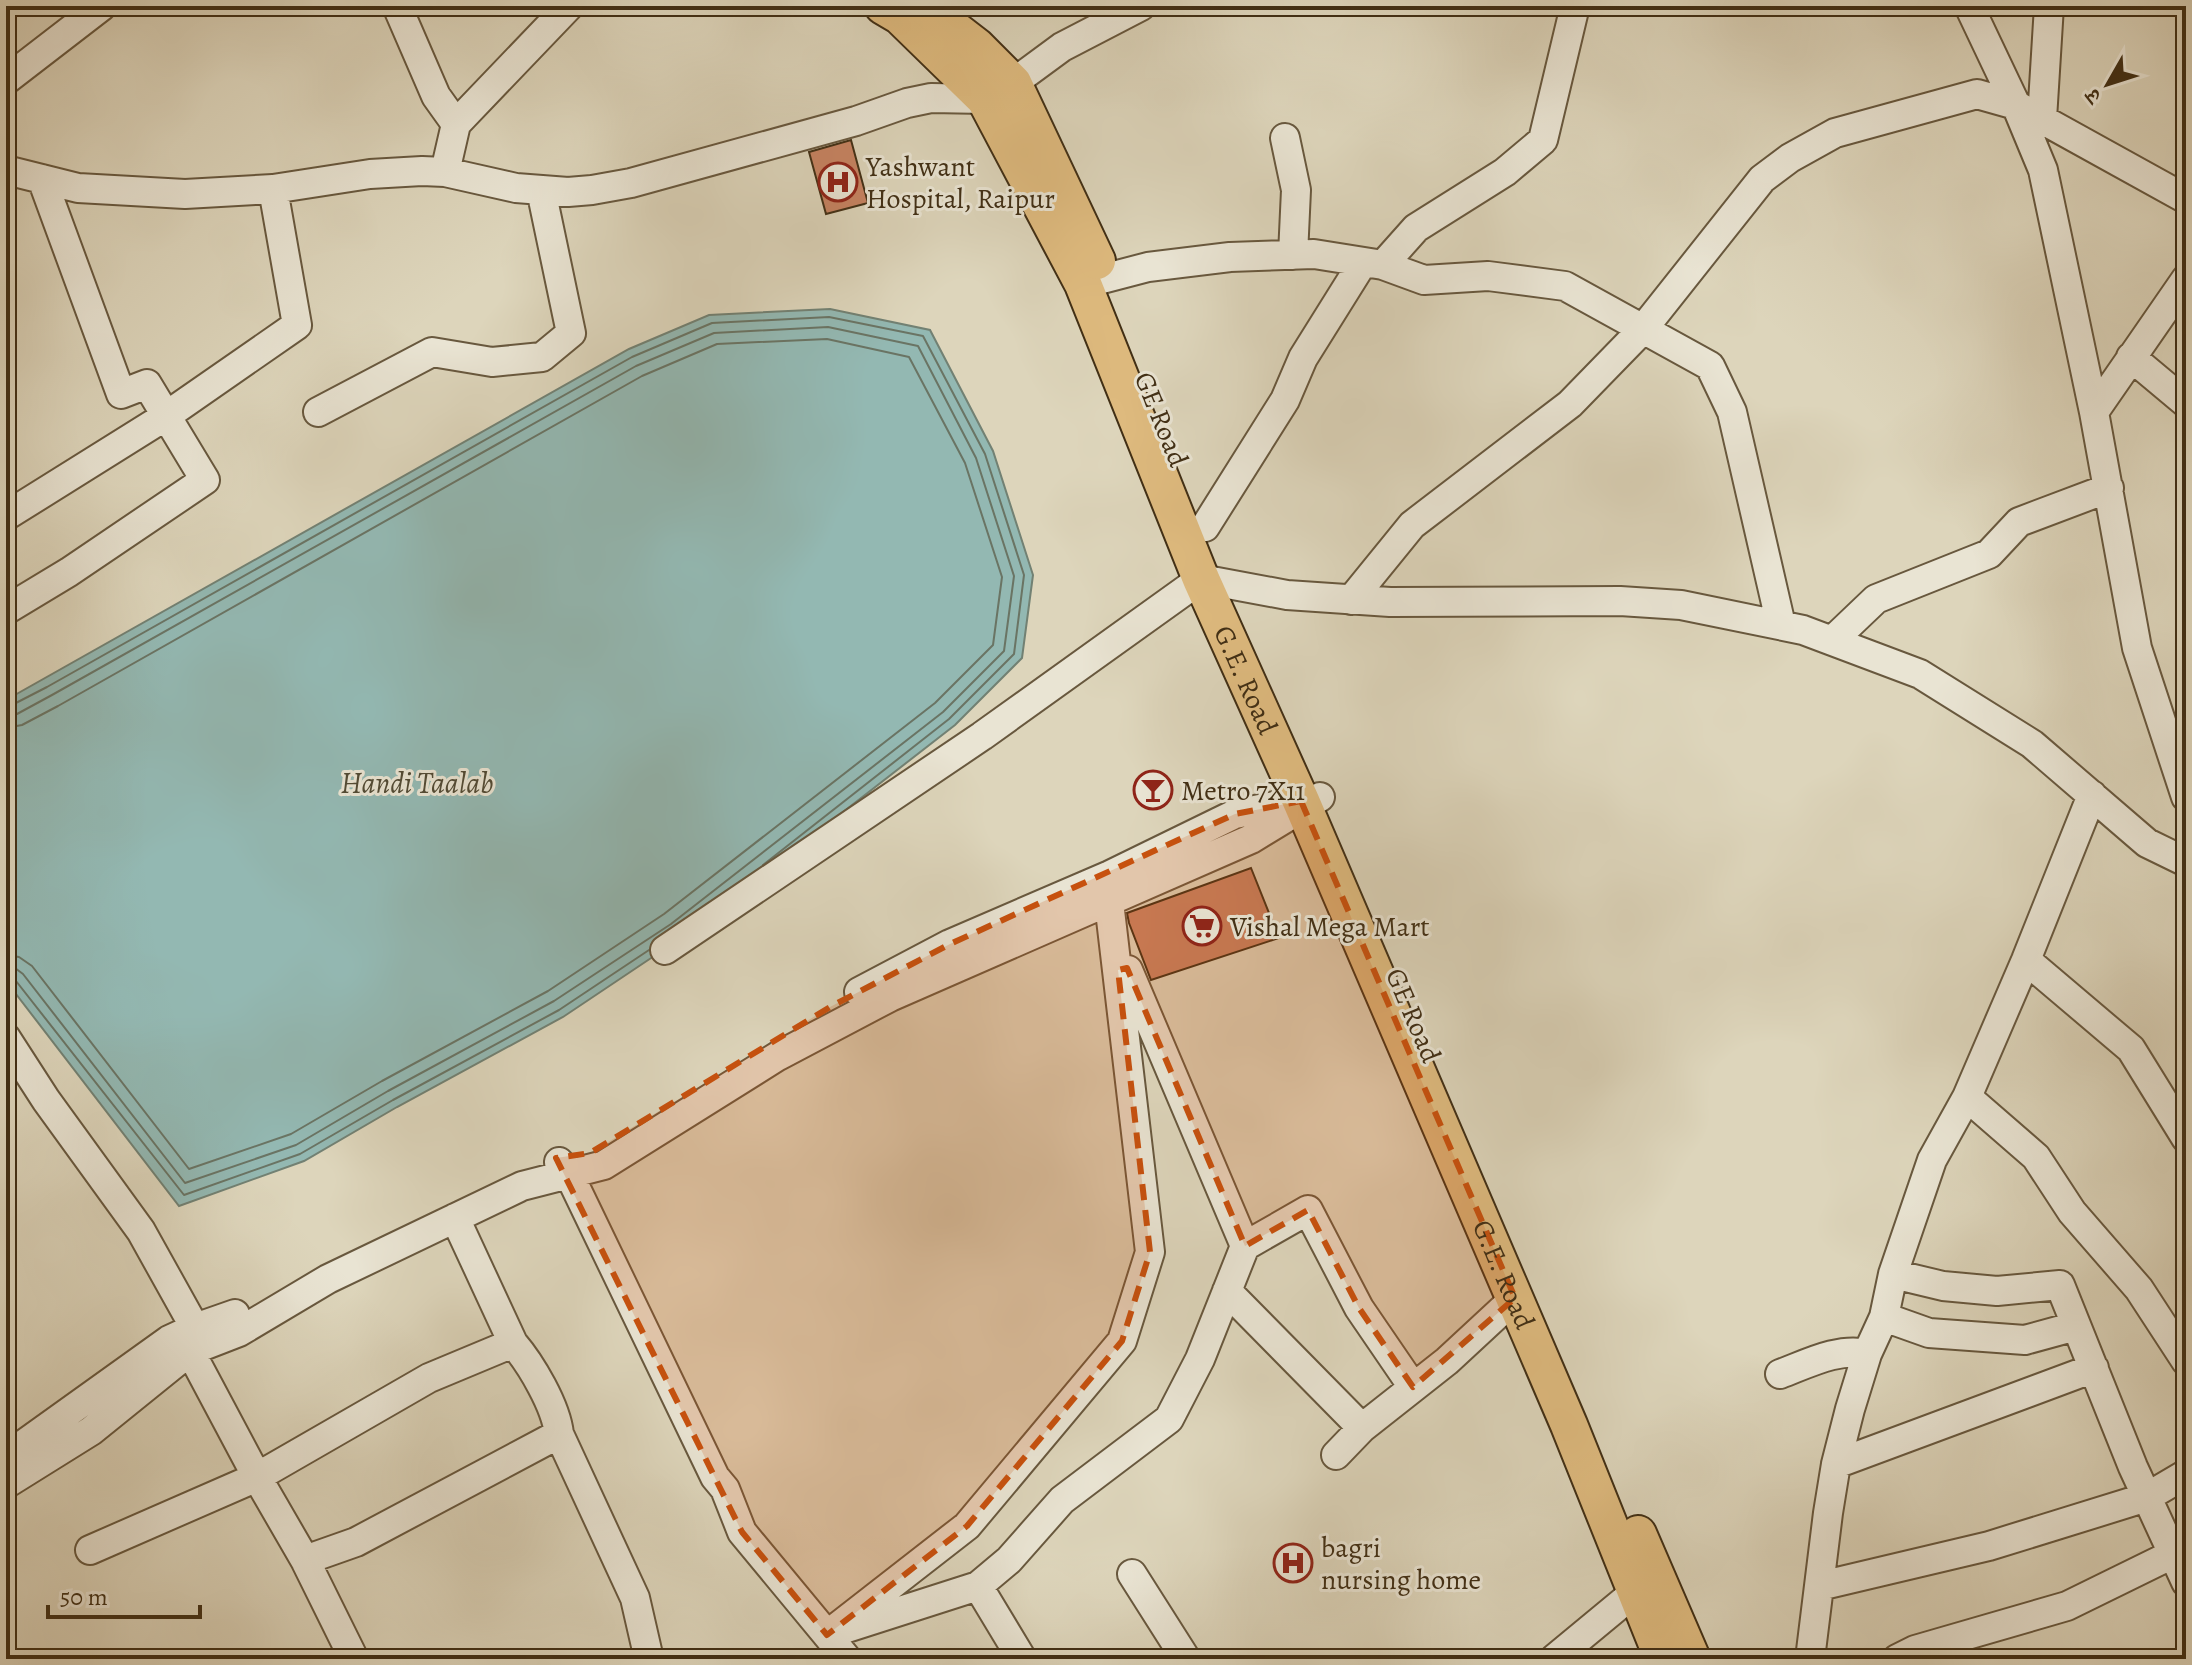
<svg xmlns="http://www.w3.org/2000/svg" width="2192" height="1665" font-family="Alegreya,'Noto Serif Devanagari',serif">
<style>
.water{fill:#93b8b2;stroke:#728173;stroke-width:2}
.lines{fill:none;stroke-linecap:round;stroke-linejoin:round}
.shore{stroke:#6a7464;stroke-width:2}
.building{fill:#c78362;stroke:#412f15;stroke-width:2}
.minor-casing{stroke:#68583e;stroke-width:32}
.major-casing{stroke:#412f15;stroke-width:40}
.minor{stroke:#e9e4d3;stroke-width:28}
.major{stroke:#deba7e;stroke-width:36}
.marked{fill:#c7510e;fill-opacity:0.2;stroke:#c7510e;stroke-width:6;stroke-dasharray:16 10;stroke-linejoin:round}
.labels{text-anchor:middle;stroke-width:6;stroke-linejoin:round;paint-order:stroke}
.poi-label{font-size:28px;fill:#412f15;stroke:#e9e4d3;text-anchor:start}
.street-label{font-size:28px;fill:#412f15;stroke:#e9e4d3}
.water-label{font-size:30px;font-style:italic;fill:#514a34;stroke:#e9e4d3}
</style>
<rect width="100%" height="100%" fill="#ddd5bb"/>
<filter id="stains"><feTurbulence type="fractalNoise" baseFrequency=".0025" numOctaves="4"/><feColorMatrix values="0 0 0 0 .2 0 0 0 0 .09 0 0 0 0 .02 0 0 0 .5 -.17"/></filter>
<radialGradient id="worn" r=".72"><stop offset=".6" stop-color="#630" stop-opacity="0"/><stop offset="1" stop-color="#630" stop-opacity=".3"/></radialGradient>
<path class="water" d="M830 309 930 330 993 451 1033 575 1022 658 955 725 681 938 563 1017 397 1107 304 1161 179 1206 6 981V700L629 349 709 315Z"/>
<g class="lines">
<path class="shore" d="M6 706 12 705 47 687 632 357 712 323 829 317 923 336 985 454 1024 575 1014 654 949 719 763 865
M6 716 17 714 52 695 636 366 714 333 828 327 918 346 976 458 1014 576 1004 651 943 712 671 924 554 1001 388 1091 296 1145 185 1183 23 974 15 968 6 967
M6 728 22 725 58 706 642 376 717 344 827 339 909 357 965 463 1002 577 993 645 935 703 664 914 548 991 382 1081 291 1134 189 1169 32 966 19 957 6 955
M6 977 16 981 184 1195 300 1154 393 1100 559 1010 649 950"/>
</g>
<path class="building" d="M851 140 868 203 826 214 809 152Z
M1251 868 1279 938 1151 980 1129 923 1127 913Z"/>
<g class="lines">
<defs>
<path id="minor" d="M397 6 436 96 456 124
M1969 6 2016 105 2043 170 2094 412 2137 648 2186 797
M6 80 102 6
M2042 119 2049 6
M1285 138 1296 190 1293 255
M6 170 78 188 185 194 273 189 370 174 422 171 445 172 516 188 568 192 592 190 631 183 856 121 907 103 931 98 985 99 1013 83 1062 47 1141 6
M445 172 456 124 569 6
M1383 265 1416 228 1505 172 1543 140 1575 6
M1083 284 1148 267 1230 257 1314 254 1383 265 1424 280 1488 276 1565 286 1710 366 1732 412 1781 625
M2131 357 2186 403
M318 412 432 352 492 362 542 357 571 333 541 190
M2094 412 2186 279
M6 516 166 416 297 325 273 189
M1205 527 1285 400 1303 358 1363 262
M1351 600 1412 525 1570 404 1643 329 1762 179 1790 158 1835 133 1977 94 2016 105 2186 199
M6 610 69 572 205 480 147 384 121 394 42 179
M1833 640 1876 599 1989 554 2019 522 2109 488
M2092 795 2026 960 1967 1097 2036 1157 2072 1212 2139 1289 2186 1361
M665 950 982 736 1201 579 1287 595 1390 602 1620 601 1681 605 1803 630 1920 674 2032 744 2147 843 2186 862
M2026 960 2131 1049 2186 1138
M859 992 950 944 1110 875 1235 814 1299 801
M6 1038 46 1100 141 1231 195 1328 190 1351 257 1477 305 1560 354 1659
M559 1162 569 1174 715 1477 725 1489 742 1532 847 1659
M455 1218 513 1343C531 1364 556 1406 559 1434L635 1598 649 1659
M1245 1246 1308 1210 1359 1308 1413 1387
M1893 1274 1943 1286 1997 1291 2060 1285 2133 1467 2186 1582
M1227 1291 1362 1428
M1884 1317 1929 1333 2025 1340 2076 1326
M1780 1374C1807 1364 1839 1347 1867 1354
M1336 1455 1362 1428 1447 1361 1515 1298
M6 1457 169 1340 195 1328 235 1314
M1836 1464 2094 1368
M6 1484 91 1431 190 1351 239 1332 328 1279 522 1186 604 1165 778 1056 890 997 1251 839 1320 797
M90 1550 257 1477 429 1378 513 1343
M305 1560 356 1542 559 1434
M1132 1574 1186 1659
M978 1586 1009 1560 1062 1500 1169 1419 1200 1359 1245 1246 1128 970
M1820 1586 1989 1546 2147 1497 2186 1474
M847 1628 978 1586 1022 1659
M827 1635 967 1526 1122 1341 1150 1252 1109 902 1110 884
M1554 1659 1635 1592
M1810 1659 1828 1513 1836 1464 1850 1409 1867 1354 1884 1317 1893 1274 1932 1160 1967 1097
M1897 1659 1915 1650 2067 1606 2173 1554"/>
<g id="major">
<path id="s1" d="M883 6 900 16 985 99 1083 284 1201 579 1301 801 1569 1425 1663 1659"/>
<path d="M924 6 976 46 1013 83 1097 261"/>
<path d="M1638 1534 1692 1659"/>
</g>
</defs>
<use href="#minor" class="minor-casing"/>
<use href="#major" class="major-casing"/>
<use href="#minor" class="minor"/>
<use href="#major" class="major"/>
</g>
<path class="marked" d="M1301 801 1515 1298 1413 1387 1359 1308 1308 1210 1245 1246 1127 968 1118 970 1150 1252 1122 1341 967 1526 827 1635 742 1532 556 1158 590 1153 830 1007 950 944 1235 814Z"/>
<defs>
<symbol id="hospital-ring" viewBox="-11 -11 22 22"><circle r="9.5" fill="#e9e4d3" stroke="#8f2418" stroke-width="1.5"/><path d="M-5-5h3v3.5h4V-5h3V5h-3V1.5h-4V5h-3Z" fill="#8f2418"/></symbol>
<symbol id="bar-ring" viewBox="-11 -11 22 22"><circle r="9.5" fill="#e9e4d3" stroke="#8f2418" stroke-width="1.5"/><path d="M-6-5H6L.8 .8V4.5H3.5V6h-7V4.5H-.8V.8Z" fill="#8f2418"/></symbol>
<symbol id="supermarket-ring" viewBox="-11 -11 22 22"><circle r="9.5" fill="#e9e4d3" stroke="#8f2418" stroke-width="1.5"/><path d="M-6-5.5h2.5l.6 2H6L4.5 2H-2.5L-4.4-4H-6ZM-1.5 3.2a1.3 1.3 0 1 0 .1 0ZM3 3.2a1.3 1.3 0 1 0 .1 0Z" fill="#8f2418"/></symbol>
</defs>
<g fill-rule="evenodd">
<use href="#hospital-ring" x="816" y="160" width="44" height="44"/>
<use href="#bar-ring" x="1131" y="768" width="44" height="44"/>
<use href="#supermarket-ring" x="1180" y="904" width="44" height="44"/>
<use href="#hospital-ring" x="1271" y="1541" width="44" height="44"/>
</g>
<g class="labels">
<g class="poi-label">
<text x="866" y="176">Yashwant<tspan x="866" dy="32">Hospital, Raipur</tspan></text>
<text x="1181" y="800">Metro 7X11</text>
<text x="1230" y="936">Vishal Mega Mart</text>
<text x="1321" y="1557">bagri<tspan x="1321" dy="32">nursing home</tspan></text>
</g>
<g class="street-label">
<text transform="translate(1162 419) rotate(68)" y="10">GE Road</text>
<text dy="10" stroke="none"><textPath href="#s1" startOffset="776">G.E. Road</textPath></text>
<text transform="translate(1414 1015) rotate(67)" y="10">GE Road</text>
<text dy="10" stroke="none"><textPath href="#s1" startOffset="1424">G.E. Road</textPath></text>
</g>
<g class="water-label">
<text x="417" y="793">Handi Taalab</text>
</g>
</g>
<rect width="2192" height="1665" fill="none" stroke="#ddd5bb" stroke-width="32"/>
<rect x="8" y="8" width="2176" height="1649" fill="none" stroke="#412f15" stroke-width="4"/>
<rect x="16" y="16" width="2160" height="1633" fill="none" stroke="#412f15" stroke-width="2"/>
<g transform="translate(2108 84) rotate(231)" stroke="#e9e4d3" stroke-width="6" paint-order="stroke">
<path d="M0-6L14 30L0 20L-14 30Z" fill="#412f15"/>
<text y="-12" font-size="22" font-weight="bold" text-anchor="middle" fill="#412f15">उ</text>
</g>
<path d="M48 1605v12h152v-12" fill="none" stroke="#412f15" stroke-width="4"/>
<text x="60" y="1605" font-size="24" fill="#412f15" stroke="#e9e4d3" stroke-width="6" paint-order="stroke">50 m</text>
<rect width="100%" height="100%" filter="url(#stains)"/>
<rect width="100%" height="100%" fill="url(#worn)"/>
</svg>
